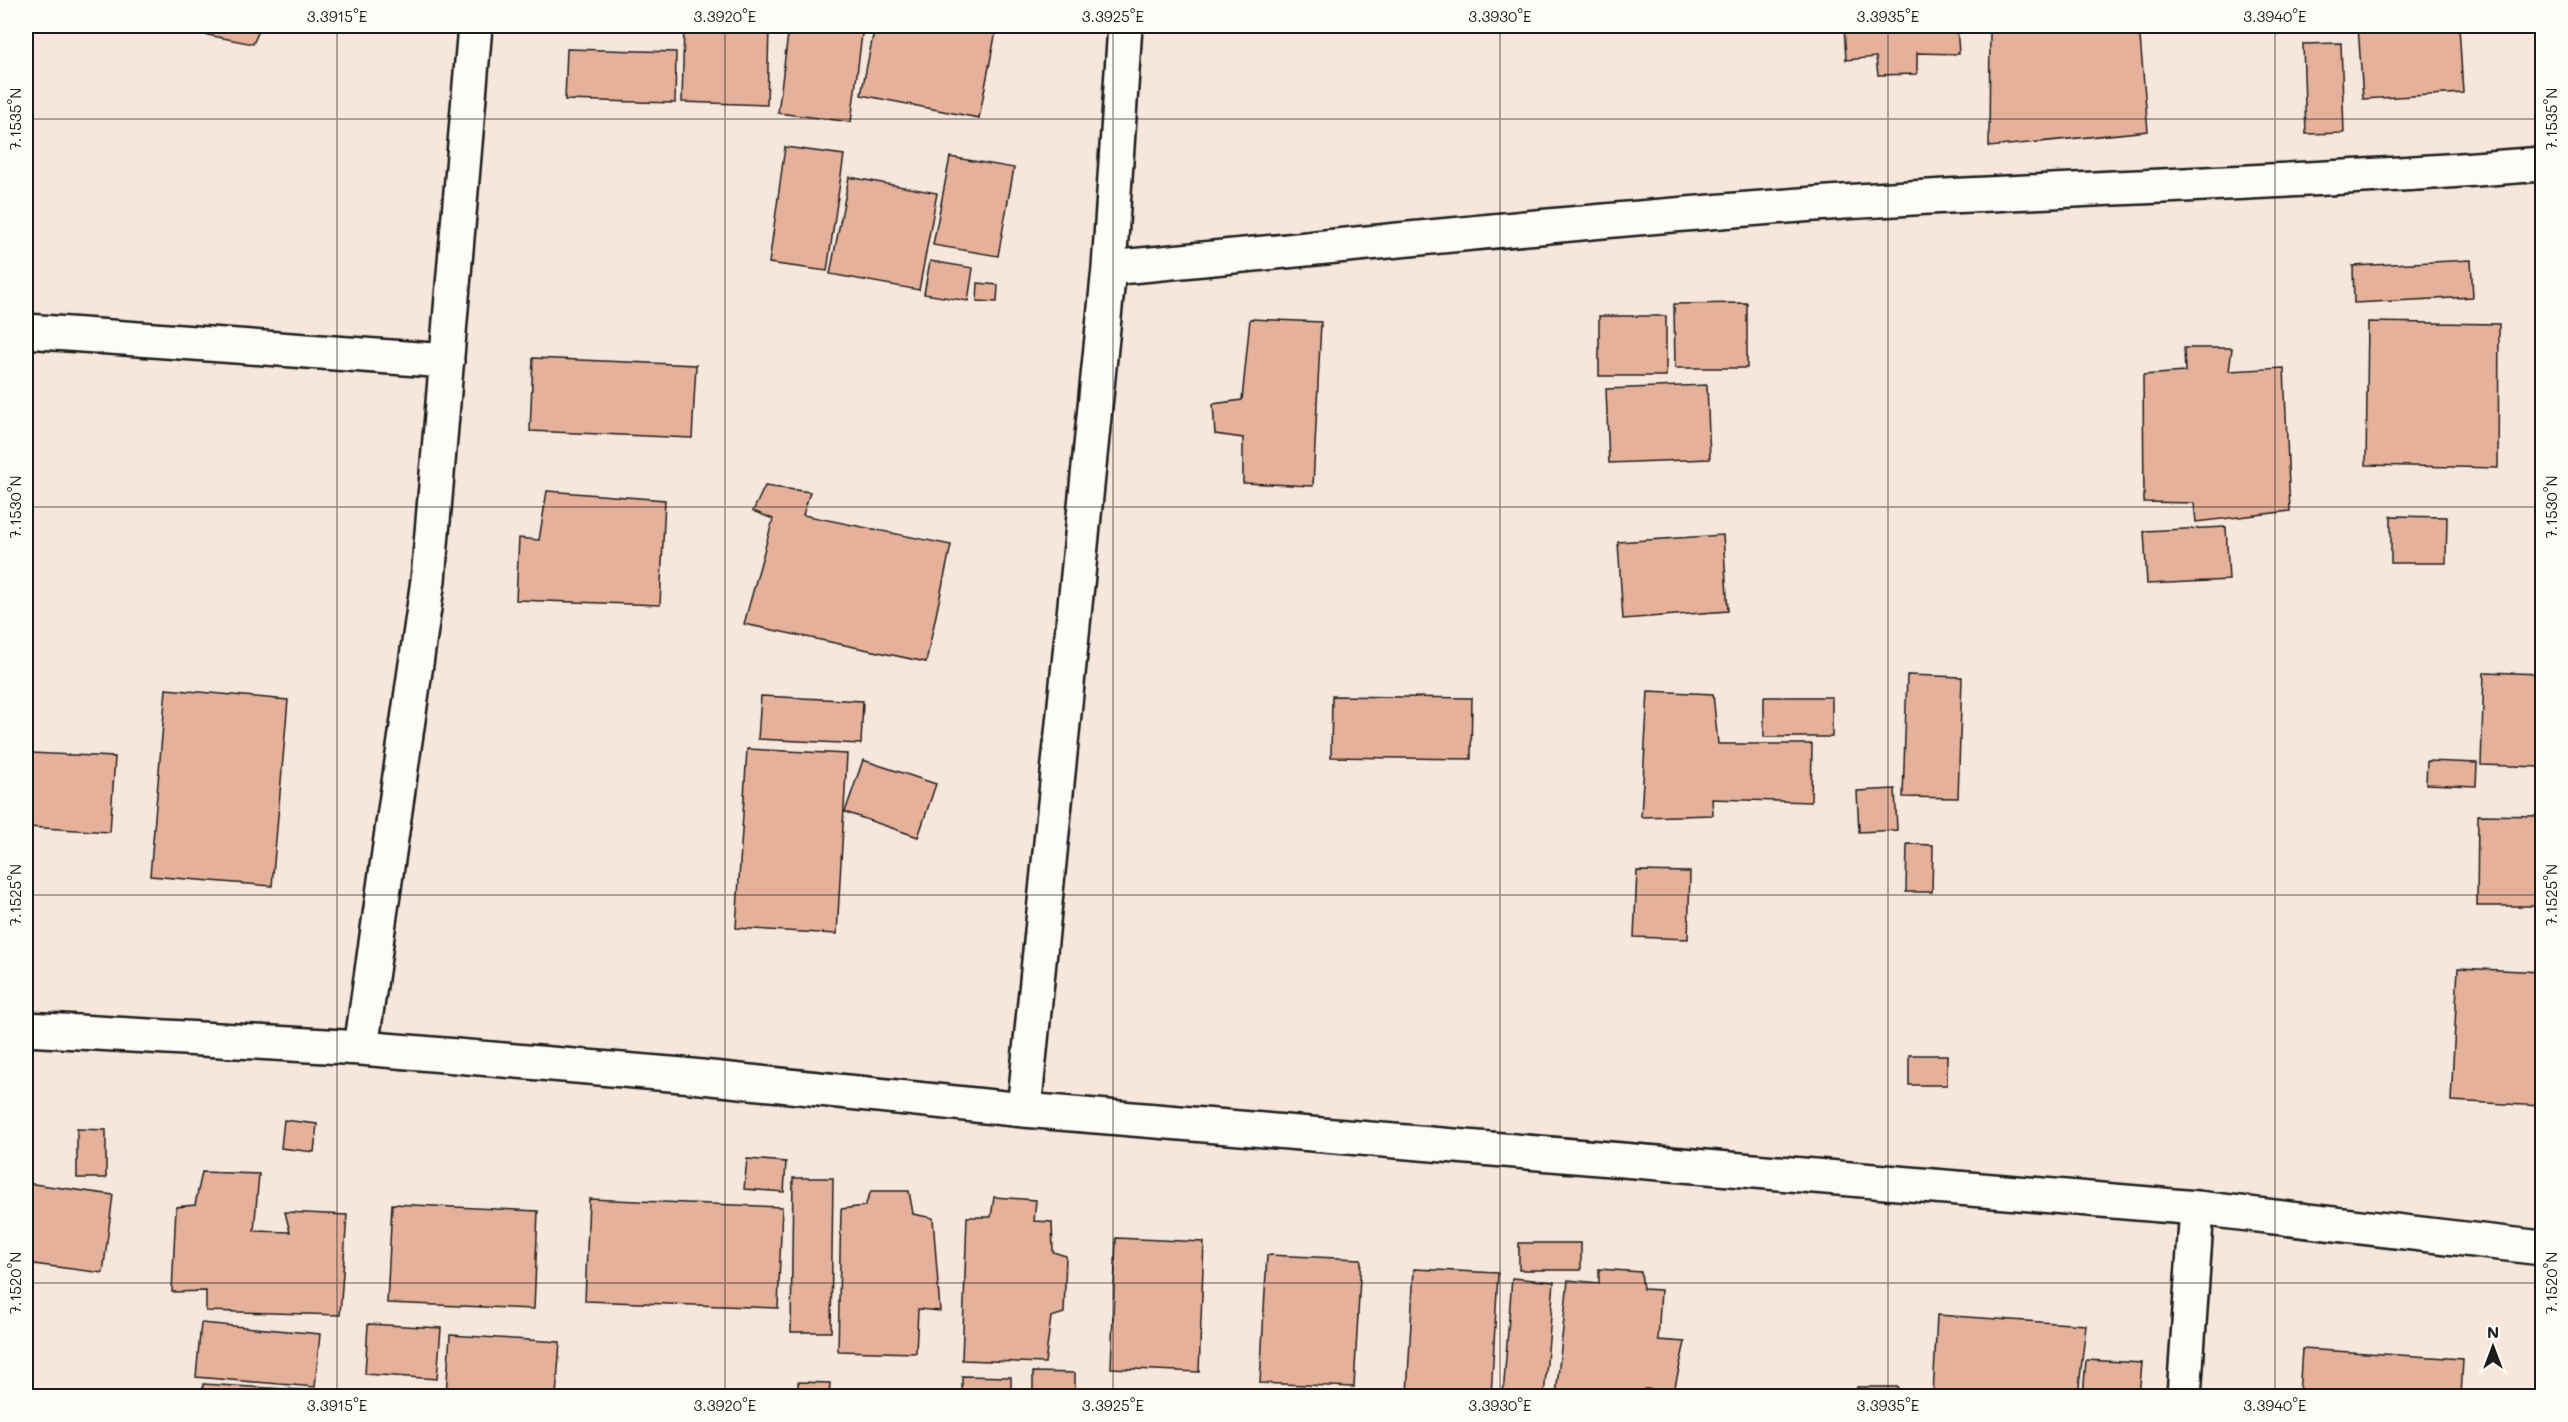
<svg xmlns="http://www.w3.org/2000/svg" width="2568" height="1422" font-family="Mali,sans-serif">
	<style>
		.building { fill: #e6b19a; stroke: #1c1c1c; stroke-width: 1.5 }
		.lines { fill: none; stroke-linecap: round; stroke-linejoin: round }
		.minor-casing { stroke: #1c1c1c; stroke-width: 38 }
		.minor { stroke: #fdfcf7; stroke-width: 33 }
		.ticks { fill: none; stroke: #1c1c1c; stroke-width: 1.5; stroke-opacity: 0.45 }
		.neatline { fill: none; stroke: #1c1c1c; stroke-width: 2 }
		.ticks-label { font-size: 15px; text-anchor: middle; fill: #1c1c1c }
	</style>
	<rect width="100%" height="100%" fill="#f6e6db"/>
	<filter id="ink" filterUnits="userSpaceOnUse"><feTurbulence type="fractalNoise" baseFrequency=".0167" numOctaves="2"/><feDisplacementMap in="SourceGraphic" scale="12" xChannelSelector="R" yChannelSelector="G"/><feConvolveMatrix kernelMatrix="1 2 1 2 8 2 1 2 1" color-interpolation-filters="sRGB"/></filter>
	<g filter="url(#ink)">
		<path class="building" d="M178,26h83l-8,18 -76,-15z
			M684,26h85l-2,79 -85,-3z
			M789,26h74l-12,96 -73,-9z
			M875,26h122l-18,92 -118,-23z
			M1844,26h113l2,28 -42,-1v21l-39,1 -2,-18 -30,3z
			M1990,26h149l9,105 -159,16z
			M2358,26h101l4,67 -100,6z
			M2341,43l3,90 -38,1 -3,-90z
			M567,49l109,3 -1,51 -110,-3z
			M785,147l59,8 -17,116 -58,-8z
			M950,157l64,11 -16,88 -65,-11z
			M849,177l88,16 -18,97 -89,-16z
			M2471,260l2,37 -119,6 -1,-37z
			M930,261l43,7 -5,33 -44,-7z
			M978,283l20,2 -1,17 -20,-1z
			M1747,303v65h-72l-1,-64z
			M1599,316h67v60h-67z
			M1250,319l71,3 -8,164 -70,-3v-45l-28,-4 -2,-30 29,-4z
			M2368,322l131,2 -1,144 -132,-3z
			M2184,348h48l-3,23 55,-3 6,143 -94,11 -2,-19 -50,-1 -1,-127 42,-3z
			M533,358l163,7 -4,73 -162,-7z
			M1707,385l3,74 -101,4 -3,-74z
			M765,486l45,6 -7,23 148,30 -25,117 -182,-38 29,-105 -20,-8z
			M547,491l118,9 -5,105 -144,-5 3,-62 20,2z
			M2391,516l56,1 -1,46h-55z
			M2226,527l3,53 -82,4 -3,-53z
			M1723,535l5,76 -105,8 -5,-77z
			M2484,672l58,2v93l-61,-2z
			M1907,675l55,2 -4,121 -55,-1z
			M166,689l122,11 -16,186 -122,-10z
			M1648,691l65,3 5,50h94l-1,58 -99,-3 1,16 -72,2z
			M761,696l102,5 -2,43 -103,-5z
			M1332,696l140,2 -1,61 -140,-2z
			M1764,697h68v40h-68z
			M747,749l100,5 -10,180 -101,-6z
			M30,753l85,4 -5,75 -83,-5z
			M863,760l73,24 -18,53 -73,-25z
			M2427,761l50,2 -1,23 -50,-2z
			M1895,789l2,41 -38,2 -2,-41z
			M2478,815l64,1v90h-65z
			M1907,844l26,1 -1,47h-26z
			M1637,871l53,1 -2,67 -54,-2z
			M2458,968l84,4v134l-91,-5z
			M1909,1055h38v30h-38z
			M284,1120l33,4 -3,28 -33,-4z
			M77,1129l29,1v48h-29z
			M747,1159l39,3 -2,30 -40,-3z
			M202,1172l57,2 -5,57 36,1 -5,-20 62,3 -7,100 -134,-4v-20l-34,1 4,-85 19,-2z
			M793,1178h40l-2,154h-40z
			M26,1183l87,12 -10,78 -77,-10z
			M871,1191h38l4,23 20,4 7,93 -22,-2 -2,44 -78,-2 3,-142 24,-3z
			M994,1197l42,3 -2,21 18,1 1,30 13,4 -2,57 -13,4 -6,46 -83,-3 5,-143h24z
			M589,1199l193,8 -4,101 -193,-7z
			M392,1204l146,7 -4,98 -147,-6z
			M1116,1238l88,4 -5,130 -88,-4z
			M1519,1243h62v27h-62z
			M1267,1255l94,4 -7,128 -94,-4z
			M1414,1269l84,4 -7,123 -84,-2z
			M1599,1269l42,3 2,17 18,1 -3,50 27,2 -11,49 -30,-2v7h-88l12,-116 31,3z
			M1512,1278l42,4 -10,114h-41z
			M1937,1315l149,10 -8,71h-145z
			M201,1323l119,11 -5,53 -119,-10z
			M368,1324l73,4 -4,51 -72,-5z
			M450,1335l110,7 -4,54h-110z
			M2302,1349l161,10 -2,37h-162z
			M2086,1360l56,3 -3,33h-56z
			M1033,1372l42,1v23h-42z
			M962,1376l49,1v19h-49z
			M798,1382l32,1 -1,13h-31z
			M203,1384l114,7v5h-115z
			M1857,1387h41l-1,9h-41z"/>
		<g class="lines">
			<g class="minor-casing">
				<path id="minor" d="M1109,268c244,-23 489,-49 734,-66 233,-15 467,-19 699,-38
					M26,331l421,30
					M26,1029l335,19 321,27 342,35 1173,98 345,40
					M361,1048l67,-468 47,-554
					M1024,1110l85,-842 16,-242
					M2184,1396l13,-188"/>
			</g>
			<use href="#minor" class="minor"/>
		</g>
	</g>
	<path class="ticks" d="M337,26v1370M725,26v1370M1113,26v1370M1500,26v1370M1888,26v1370M2275,26v1370M26,119h2516M26,507h2516M26,895h2516M26,1283h2516"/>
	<rect width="2568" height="1422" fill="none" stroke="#fdfcf7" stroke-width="66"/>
	<g transform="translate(2493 1347)" stroke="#fdfcf7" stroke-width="4.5" paint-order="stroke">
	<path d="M0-4.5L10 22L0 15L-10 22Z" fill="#1c1c1c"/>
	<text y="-9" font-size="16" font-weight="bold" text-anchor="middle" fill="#1c1c1c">N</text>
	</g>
	<rect x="33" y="33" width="2502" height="1356" class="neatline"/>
	<g class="ticks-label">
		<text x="337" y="22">3.3915°E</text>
		<text x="725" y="22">3.3920°E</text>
		<text x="1113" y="22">3.3925°E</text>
		<text x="1500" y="22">3.3930°E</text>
		<text x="1888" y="22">3.3935°E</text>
		<text x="2275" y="22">3.3940°E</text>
		<text transform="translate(16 119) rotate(-90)" y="5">7.1535°N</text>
		<text transform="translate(2552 119) rotate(-90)" y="5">7.1535°N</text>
		<text transform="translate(16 507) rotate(-90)" y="5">7.1530°N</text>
		<text transform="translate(2552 507) rotate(-90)" y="5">7.1530°N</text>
		<text transform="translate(16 895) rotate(-90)" y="5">7.1525°N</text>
		<text transform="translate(2552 895) rotate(-90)" y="5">7.1525°N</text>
		<text transform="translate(16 1283) rotate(-90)" y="5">7.1520°N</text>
		<text transform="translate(2552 1283) rotate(-90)" y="5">7.1520°N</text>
		<text x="337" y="1411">3.3915°E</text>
		<text x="725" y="1411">3.3920°E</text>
		<text x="1113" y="1411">3.3925°E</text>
		<text x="1500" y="1411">3.3930°E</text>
		<text x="1888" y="1411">3.3935°E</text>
		<text x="2275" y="1411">3.3940°E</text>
	</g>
</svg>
